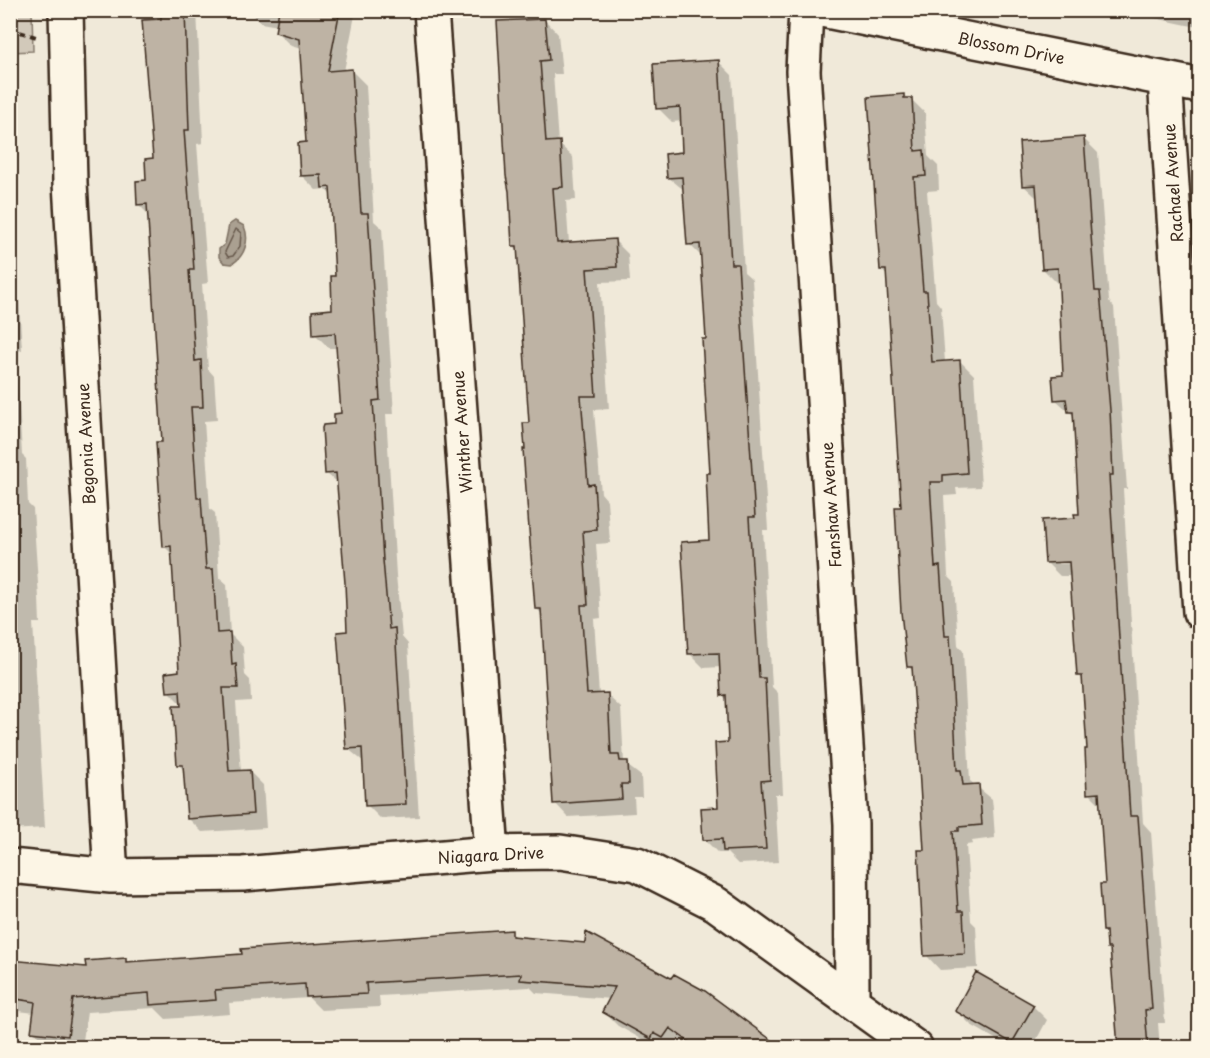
<svg xmlns="http://www.w3.org/2000/svg" width="1210" height="1058" font-family="'Playpen Sans',sans-serif">
	<style>
		.green { fill: #d2c9ba; stroke: #867a6c; stroke-width: 1.5 }
		.water { fill: #aaa091; stroke: #7e7163; stroke-width: 1.5 }
		.shadow { fill: #0003; fill-rule: evenodd }
		.lines { fill: none; stroke-linecap: round; stroke-linejoin: round }
		.shore { stroke: #67594c; stroke-width: 1.5 }
		.building { fill: #beb3a4; stroke: #3b2a1e; stroke-width: 1.5 }
		.minor-casing { stroke: #3b2a1e; stroke-width: 38 }
		.path { stroke: #3b2a1e; stroke-width: 4; stroke-dasharray: 6 4.5; stroke-linecap: butt }
		.minor { stroke: #fcf5e5; stroke-width: 33 }
		.labels { text-anchor: middle; stroke-width: 4.5; stroke-linejoin: round; paint-order: stroke }
		.street-label { font-size: 16px; fill: #3b2a1e; stroke: #fcf5e5 }
	</style>
	<rect width="100%" height="100%" fill="#f0e9d9"/>
	<filter id="ink" filterUnits="userSpaceOnUse"><feTurbulence type="fractalNoise" baseFrequency=".0167" numOctaves="2"/><feDisplacementMap in="SourceGraphic" scale="12" xChannelSelector="R" yChannelSelector="G"/><feConvolveMatrix kernelMatrix="1 2 1 2 8 2 1 2 1" color-interpolation-filters="sRGB"/></filter>
	<g filter="url(#ink)">
		<path class="green" d="M10,11h22l1,40 -22,1z"/>
		<path class="water" d="M235,221l9,5c6,14 1,30 -12,38l-8,-1 -5,-6v-8l6,-5 4,-19z"/>
		<path class="shadow" d="M143,10h54l6,133 -6,1 11,139 -6,1 6,85 6,7 3,44 -13,1 6,88 5,4 4,64 8,7 3,50 13,13 2,28 5,5 1,21 -15,1 5,70 8,-1 14,14 3,43 -64,4 -14,-14 -3,-47 -7,-7 6,-57 -16,-16 13,-19 -8,-117 -9,-9v-102l-15,-229 -11,-11 16,-44z
			M249,10h107l-12,61h8l14,14 8,136 8,7 12,186h-8l10,161 6,62 6,7 11,173 -38,2 -14,-14 -3,-43 -17,-14 1,-115 -9,-148 -13,-12 10,-48 7,-11 -5,-66h-9l-14,-14 19,-23 2,-34 -4,-81 -7,-7 -9,1 -14,-14 5,-33 -6,-94 -10,-3 -14,-14 1,-6 -17,-3z
			M1117,10h83v17l-13,-2z
			M545,20l13,14 4,40h-9l5,69 15,14 3,43 -10,1 3,42 46,-2 13,13 2,27 -30,1 9,127 -15,1 7,83 6,7 3,43 -14,1 5,74 -7,1 5,76h8l14,13 3,55 17,13 1,21h-8l1,16 -67,4 -13,-14 -12,-188 -7,-7 -9,-158 3,-26 -12,-174 -5,-5z
			M718,61l14,14 12,197 8,7 16,251h-5l9,157 6,6 5,101h-8l4,68 -41,2 -11,-11h-9l-14,-14 16,-31 10,-64 -2,-43 -6,-6 -1,-28 -17,1 -14,-14 21,-113 -4,-201 -5,-83 -13,-13 -4,-53 -17,-14 16,-23 -2,-33 -10,1 -14,-14z
			M904,96l7,3 14,14 3,43 10,10 1,24 -12,1 9,110 5,6 4,55 15,-1 14,14 7,112 -25,1 1,7 -13,1 4,80 6,6 4,63 5,6 7,130 22,18 1,10 2,29 -23,3 1,3 -7,1 5,76 5,5 2,42 -38,2 -14,-15v-104l-12,-179 -6,-6 -5,-158 -15,-232 -7,-6z
			M1084,139l14,14 11,148 5,6 13,182h-4l20,334 8,9 14,191h-7l2,25h-55v-7l14,-1 -8,-90 -7,-19 3,-46 -5,-79 -13,-13v-42l-5,-71 -5,-4 -7,-100h-12l-14,-14 34,-47 -5,-98 -19,-17 8,-24 -3,-93h-4l-14,-14 -5,-70 -15,-14zM1077,560v3l-19,1v-3z
			M10,230l5,4 7,116 -6,1 6,104 4,4 2,45 5,5 6,89 1,25h-7l12,205 -35,2z
			M511,932l6,6 155,42 32,12 74,56h-85l-8,-7 -5,7h-22l-40,-22 -14,-14 7,-13 -75,-6 -6,-6 -151,9 1,11 -59,3 -12,-12 -80,5 1,11 -64,5 -11,-11 -68,4 -5,36 -35,-3 -14,-14 2,-18 -25,-3v-51l77,10 39,-9 3,4z
			M1033,1006l14,14 -15,28h-21l-40,-23 -14,-14z"/>
		<g class="lines">
			<path class="shore" d="M236,229l5,4 -1,13 -7,10 -5,1 -3,-5z"/>
		</g>
		<path class="building" d="M161,10h24l4,120h-5l10,140h-5l6,91 6,-1 2,47h-12l6,91h4l5,71h7l4,64 13,-1 2,33 4,-1 2,24h-15l6,83 21,-1 3,44 -66,5 -4,-54h-6l-4,-59h8l-1,-15 -13,1 -2,-19 14,-2 -8,-125 -8,1 -7,-105h6l-15,-238 -10,1 -1,-24 10,-1 -1,-21 8,-1 -11,-138 19,-1z
			M279,10h61l-12,61 24,-2 9,144h7l12,187 -7,1 10,159 6,69 6,-1 11,176 -41,2 -3,-58 -16,1 -9,-117 10,-1 -2,-48 -9,-110 -11,1 -3,-46 1,-3 11,-1v-10l7,-1 -6,-80 -22,2 -1,-24 20,-2 -1,-33h4l-5,-89 -8,1 -1,-13 -21,1 -2,-33 8,-1 -7,-103 -24,-7z
			M545,19l4,41 -9,1 6,81 14,-1 3,46 -10,1 4,55 58,-4 2,28 -30,2 9,127h-15l7,89 6,-1 3,46 -14,1 5,74h-7l6,89 21,-1 3,62h8l1,6h8l1,23h-8l1,15 -69,5 -12,-195h-6l-12,-160h2l-2,-26h6l-12,-177h-5l-3,-55 -3,-15 -9,-155z
			M719,60l12,204h7l17,253h-6l10,161h6l5,102 -9,1 5,68 -43,2 -1,-12 -19,1 -2,-32 17,-1 -3,-64 13,-1 -2,-47 -5,1 -2,-43 -31,1 -7,-112 28,-2 -3,-67h4l-8,-134h4l-6,-95 -13,1 -5,-68 -15,1 -2,-24 17,-2 -2,-45 -24,2 -3,-45z
			M904,94v4h8l3,53 9,-1 2,26 -12,1 9,114h4l5,71 28,-2 7,113 -24,2v7h-13l5,85 5,-1 5,70h5l7,134h4l2,15 16,-1 3,41 -23,2v4h-6l5,80h5l2,43 -41,2 -6,-106h6l-6,-98 -6,-85h-5l-6,-55 -6,-105h6l-9,-143 -6,-94h-6l-12,-173z
			M1084,137l11,154h5l10,119 3,65h-4l21,341h8l14,193 -7,1 3,37h-30l-8,-99h-3l-1,-17h-3l-3,-47h5l-6,-91 -12,1 -2,-45h2l-5,-73h-5l-8,-114 -24,1 -3,-43 33,-2 -1,-4h5l-6,-102h-5l-2,-13 -12,1 -2,-24 11,-1 -5,-107 -16,1 -6,-84 -14,1 -3,-44z
			M512,930v6l73,7 1,-11 85,46 3,-4 31,17 76,56h-85l-26,-19 -7,10 -9,-5 -3,6 -49,-27 13,-25 -95,-7 1,-6 -155,9 1,11 -61,3 -1,-13 -90,6 1,10 -66,5 -1,-12 -76,6 -5,37 -37,-4 4,-30 -25,-4v-38l76,7 -1,-6 41,-3v4l116,-8 -1,-5z
			M976,972l58,33 -22,38 -57,-32z"/>
		<g class="lines">
			<g class="minor-casing">
				<path id="minor" d="M66,10l4,173 41,693
					M431,10l61,843
					M806,10l-3,61 48,753 1,177
					M822,10l378,76
					M1165,79l35,533
					M10,866l101,10 132,-2 249,-21 68,-1 77,12 79,40 200,144"/>
			</g>
			<path class="path" d="M10,29l26,8"/>
			<use href="#minor" class="minor"/>
		</g>
	</g>
	<g class="labels">
		<g class="street-label">
			<text transform="translate(1011 48) rotate(11)" y="6">Blossom Drive</text>
			<text transform="translate(1173 183) rotate(-94)" y="6">Rachael Avenue</text>
			<text transform="translate(462 432) rotate(-94)" y="6">Winther Avenue</text>
			<text transform="translate(86 444) rotate(-93)" y="6">Begonia Avenue</text>
			<text transform="translate(831 505) rotate(-94)" y="6">Fanshaw Avenue</text>
			<text transform="translate(491 855) rotate(-3)" y="6">Niagara Drive</text>
		</g>
	</g>
	<rect width="1210" height="1058" fill="none" stroke="#fcf5e5" stroke-width="36"/>
	<rect x="18" y="18" width="1174" height="1022" fill="none" stroke="#3b2a1e" stroke-width="2" filter="url(#ink)"/>
</svg>
